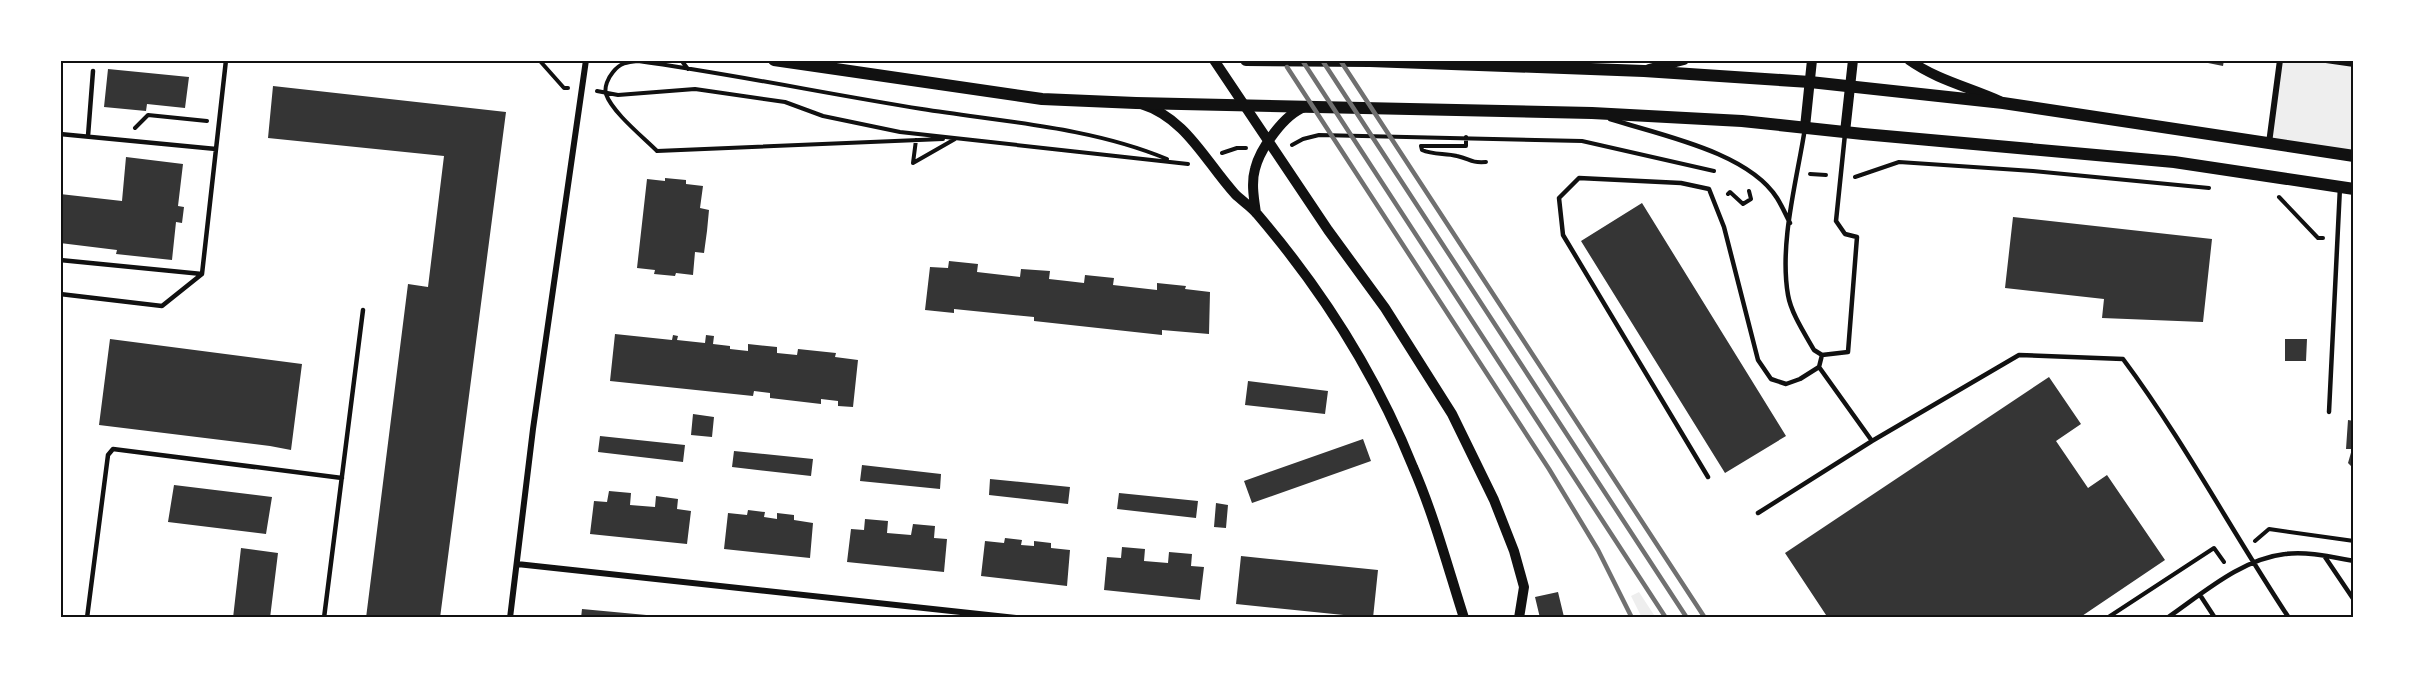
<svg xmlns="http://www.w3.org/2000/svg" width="2414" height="678" font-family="'Space Grotesk',sans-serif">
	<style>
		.green { fill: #eee }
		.building { fill: #353535 }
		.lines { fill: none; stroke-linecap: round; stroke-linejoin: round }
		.path { stroke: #111; stroke-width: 4 }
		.service { stroke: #111; stroke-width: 4.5 }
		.minor { stroke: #111; stroke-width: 6 }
		.tertiary { stroke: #111; stroke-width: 10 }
		.secondary { stroke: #111; stroke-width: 12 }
		.rail { stroke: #707070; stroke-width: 4.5 }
		.neatline { fill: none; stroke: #111; stroke-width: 2 }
	</style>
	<rect width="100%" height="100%" fill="#fff"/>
	<path class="green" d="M2280,60h46l28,4v92l-85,-13z
		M1639,592l17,26h-14l-11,-22z"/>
	<path class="building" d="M2193,60h31l-1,6z
		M108,69l81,8 -4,31 -38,-4 -1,7 -42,-4z
		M273,86l233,26 -66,506h-74l42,-334 20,3 16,-131 -176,-18z
		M126,157l57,7 -5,42 6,1 -2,16 -6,-1 -4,38 -56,-6 1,-4 -57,-7v-49l62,7z
		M665,178l21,2v4l17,2 -3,22 9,2 -2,21 -3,22 -9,-1 -2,23 -17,-2 -1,3 -21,-2 1,-4 -18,-2 10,-89 18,2z
		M1642,203l144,233 -61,37 -144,-232z
		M2013,217l199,22 -9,83 -101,-4 2,-19 -99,-11z
		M949,261l29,3 -1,8 43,5 1,-8 29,2 -1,8 18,2 17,2 1,-8 29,3 -1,7 44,5v-7l29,3 -1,3 25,3 -1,42 -47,-4v5l-128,-14v-4l-80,-8v4l-29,-3 5,-43 18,1z
		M615,334l57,6 1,-5 5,1 -1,4 28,3 1,-8 8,1 -1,8 17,2v3l18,2v-7l29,3v6l20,2 1,-6 38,4 -1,4 23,3 -5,47 -15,-1v-5l-17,-2v5l-51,-6v-5l-16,-2 -1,5 -143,-15z
		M110,339l192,25 -11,86 -21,-4 -171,-21z
		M2285,339h22l-1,22h-21z
		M2049,377l32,47 -25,17 32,47 19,-13 58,85 -86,58h-251l-43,-65z
		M1248,381l80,10 -3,23 -80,-9z
		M693,414l21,3 -2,20 -21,-2z
		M2348,420l6,1v48l-6,-6 4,-14h-6z
		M600,436l85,9 -2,17 -85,-10z
		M1363,439l8,22 -119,42 -8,-22z
		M734,451l79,8 -2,17 -79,-9z
		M862,465l79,9 -1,15 -80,-8z
		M990,479l80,8 -2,17 -79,-9z
		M174,485l98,12 -6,37 -98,-12z
		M609,491l22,2 -1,12 25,2 1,-11 22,3 -1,10 14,2 -4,33 -97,-10 4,-33 13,1z
		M1119,493l79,8 -2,17 -79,-9z
		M1216,503l12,2 -2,23 -12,-1z
		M748,510l17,2 -1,5 13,2v-6l17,2v5l19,3 -3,35 -86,-9 4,-36 19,2z
		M865,519l23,2 -1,12 24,2 2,-11 22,2 -1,12 13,1 -3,33 -97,-10 4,-33 13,1z
		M1005,538l17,2 -1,5 13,1v-5l17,2v5l19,2 -3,36 -86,-10 4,-35 19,2z
		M1122,547l23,2 -1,12 24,2 1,-11 23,2 -1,12 13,1 -4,33 -96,-10 3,-33 14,1z
		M241,548l37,5 -8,65h-37z
		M1241,556l137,14 -5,48 -137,-14z
		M1558,592l6,25 -24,1 -5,-21z
		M582,609l75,7v2h-76z"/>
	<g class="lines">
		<path class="path" d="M527,60l13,1 24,27h4
			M681,60l7,9
			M597,91l21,4 77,-6 90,13 38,14 77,16 288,32
			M135,128l13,-13 59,6
			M943,139l-286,12c-14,-14 -45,-39 -51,-57 -2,-7 2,-16 7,-22 7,-9 14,-10 25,-11 95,13 189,33 284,48 82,13 168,18 245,50
			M1292,145l11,-6 16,-4 263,6 132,30
			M1421,146l1,4c11,5 23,3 35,6 14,3 12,7 29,6
			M1421,146h45v-9
			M1222,153l15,-5h9
			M913,163l42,-24
			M913,163l3,-23
			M1810,174l16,1
			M1855,177l44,-15 134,9 176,17
			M1728,194l2,-2 13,12 8,-5 -2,-8
			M2279,197l39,41h5
			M2255,541l14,-12 85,12
			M2107,618l107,-70 10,14"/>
		<path class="service" d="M1610,119c50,16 138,33 167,79 5,8 9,17 13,25
			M1805,128c-8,52 -26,115 -17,167 3,18 17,39 26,55l8,5 26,-3 9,-115 -12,-3 -9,-13 9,-87
			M60,134l156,15
			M88,136l5,-65
			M60,260l142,14
			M60,294l102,12 40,-32 24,-214
			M1822,355l-3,12 53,74 147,-86 104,4c61,82 109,173 166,259
			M2329,412l11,-225
			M1708,477l-145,-242 -4,-37 20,-20 102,5 28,6 15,38 34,133 13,19 15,5 14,-5 19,-12
			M1758,513l114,-72
			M2325,557l29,43
			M2200,595l15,23
			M87,618l21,-163 5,-6 229,29
			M324,618l39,-308
			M2167,618c35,-24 74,-59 118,-64 22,-3 47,3 69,7"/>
		<path class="minor" d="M2326,60l28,4
			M2269,143l11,-83
			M517,564l499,54
			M510,618l23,-189 53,-369"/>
		<path class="tertiary" d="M1214,60l114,170 57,78 67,106 42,86 20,51 10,36 -5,31
			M1909,60c28,20 60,27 91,41
			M1649,69l35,-9
			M1141,104c45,14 64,57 94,90 7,7 17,13 23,21 64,75 118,160 155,252 21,48 35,101 51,151
			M1805,127l7,-67
			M1845,132l8,-72
			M1256,213c-2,-14 -5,-30 -1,-44 5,-20 29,-55 50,-62"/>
		<path class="secondary" d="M774,60l268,39 94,4 456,10 150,8 121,13 311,28 180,27
			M1246,60l124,1 274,10 166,11 193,21 351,53"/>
		<path class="rail" d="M1302,60l364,558
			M1322,60l365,558
			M1340,60l365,558
			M1287,67l262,402 49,81 34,68"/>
	</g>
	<rect width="2414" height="678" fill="none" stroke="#ffffff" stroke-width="123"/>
	<rect x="62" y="62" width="2290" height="554" class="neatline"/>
</svg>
